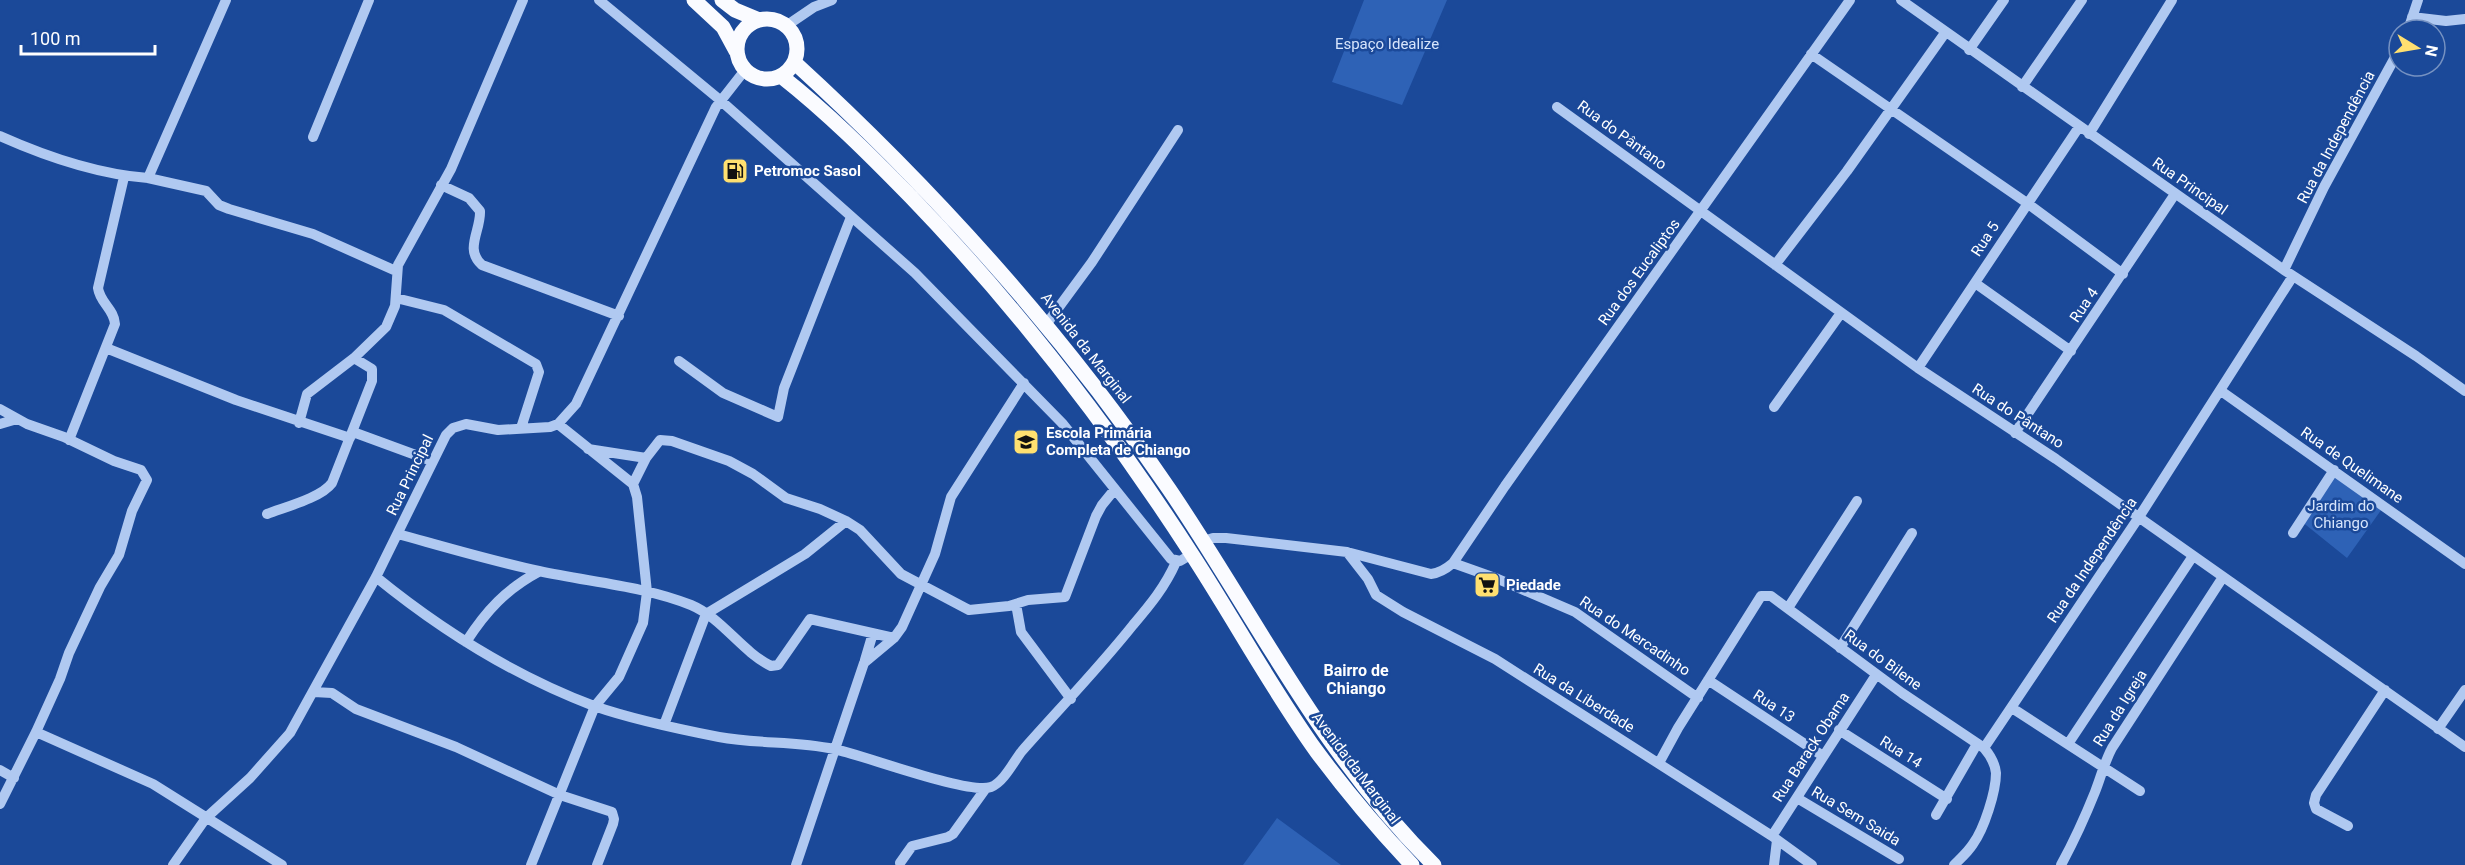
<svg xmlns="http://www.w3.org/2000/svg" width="2465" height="865" font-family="Roboto,sans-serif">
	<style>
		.green { fill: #2e62b6 }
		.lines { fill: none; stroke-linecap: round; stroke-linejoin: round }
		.minor { stroke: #b0c9f1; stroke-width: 10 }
		.major { stroke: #fafbff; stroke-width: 15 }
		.labels { text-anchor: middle; stroke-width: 5; stroke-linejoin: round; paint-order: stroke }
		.park-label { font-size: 15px; fill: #d7e5fc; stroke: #1b4999 }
		.street-label { font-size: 15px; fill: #fff; stroke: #1b4999 }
		.poi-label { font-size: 15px; font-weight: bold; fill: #fff; stroke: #1b4999; text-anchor: start }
		.neighbourhood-label { font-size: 16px; font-weight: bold; fill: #fff; stroke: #1b4999 }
	</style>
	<rect width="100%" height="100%" fill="#1b4999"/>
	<path class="green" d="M1364,0h83l-45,105 -70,-23z
		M2334,470l50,36 -37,52 -46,-37z
		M1277,818l64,47h-98z"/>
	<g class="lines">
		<path class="minor" d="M599,0l121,100 195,173 147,150 109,136 9,2 12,-7
			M1901,0l383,270 132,86 49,35
			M2412,17l34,4 19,-2
			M786,26l28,-19 18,-7
			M2408,30l10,-30
			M1969,50l35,-50
			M1811,54l216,149 96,71
			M2022,87l60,-87
			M1557,107l361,261 138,91 409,288
			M2089,134l83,-134
			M0,136c47,21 96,38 148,42l78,-178
			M313,137l56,-137
			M148,178l58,13 13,14 10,4 84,25 83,37
			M441,185l28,13 11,13c1,20 -16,38 2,54l137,51
			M1775,265l72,-94 98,-138
			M2284,270l40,-83 75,-137
			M1975,283l96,68
			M396,298l48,12 92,54 3,8 -18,56
			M1045,326l47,-64 86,-132
			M106,348l130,52 114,38
			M679,361l44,32 55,24 6,-29 67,-171
			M1918,368l161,-241
			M2221,391l244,173
			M1774,407l67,-94
			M0,409l27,15 37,13 50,24 27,9 6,10 -15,31 -13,44 -19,32 -31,66 -9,26 -24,53 -36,72
			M299,423l8,-29 47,-36 32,-31 9,-21 3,-41 53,-96 72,-169
			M0,424l17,-5
			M353,432l79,29
			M2015,433l160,-239
			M69,440l46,-116c-1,-15 -15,-21 -17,-36l26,-111
			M588,449l58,9
			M633,484l13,-26 14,-18 12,1 57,20 24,13 33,24 34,11 26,12 14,9 41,44 68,36 40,-4 19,-6 37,-3 31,-81 6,-11 13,-16
			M267,514c18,-7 54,-16 65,-31l40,-102v-12l-18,-11
			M2293,533l41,-63
			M398,534c47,13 94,27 141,37 50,11 105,15 152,34 31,13 50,46 80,61l7,-1 32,-46 84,19
			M1203,541l10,-3h13l121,14 84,22c9,-1 15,-5 22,-11l52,-77 345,-486
			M1347,552l21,27 8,16 27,17 92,47 277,177 40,29
			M1453,563l45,16 77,33 123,86
			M376,577c65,53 139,99 218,129 40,14 84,23 125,31 38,7 78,4 115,12 29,6 135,46 157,38 13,-5 23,-26 31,-36 37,-42 76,-82 111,-126 17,-20 32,-38 43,-63
			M1016,604l5,28 50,67
			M1788,608l69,-107
			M466,642c20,-31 40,-53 74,-71
			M1840,648l72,-115
			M865,660l8,-27
			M1708,680l115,76
			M314,692l18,1 24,16 100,38 104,48 52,17 2,7 -1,5 -16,41
			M2012,708l128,83
			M664,725l42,-111 99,-60 41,-33
			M2438,729l27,-39
			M1839,730l108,69
			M36,732l117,52 129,81
			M2068,744l125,-188
			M1984,748l155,-231 154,-241
			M1659,763l19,-35 83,-132h10l131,97 82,55c6,7 11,15 12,25 0,19 -12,56 -23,71 -5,8 -12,14 -19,21
			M0,770l14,8
			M1797,798l102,61
			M1936,815l41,-71
			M2348,826l-32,-17 -2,-6 2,-8 69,-105
			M1772,836l104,-161
			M900,863l12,-17 36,-9 5,-3 33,-46
			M173,865l33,-47 44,-40 40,-45 86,-156 70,-142 7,-7 13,-4 32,6 52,-3 8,-3 18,-20 140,-297 29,-37
			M531,865l64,-159 24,-29 24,-54 4,-31 -10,-95 -4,-13 -75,-60
			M796,865l68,-202 30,-25 8,-11 33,-73 16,-57 73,-114
			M1774,865l3,-25
			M2061,865c13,-24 24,-48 34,-73 6,-15 9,-29 17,-44l111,-171"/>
		<path class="major" d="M694,0l29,27 13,24
			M722,0l13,10 24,10
			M737 49a30 30 0 1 1 60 0a30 30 0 1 1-60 0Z
			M794,62c140,128 268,270 375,427 87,128 153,266 265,376
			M781,76c47,37 88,78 130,121 106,110 198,229 280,356 43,66 80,135 126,199 29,39 61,77 95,113"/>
	</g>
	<defs>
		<g id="fuel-square" transform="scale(1.35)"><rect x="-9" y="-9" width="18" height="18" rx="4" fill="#ffe070" stroke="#1b4999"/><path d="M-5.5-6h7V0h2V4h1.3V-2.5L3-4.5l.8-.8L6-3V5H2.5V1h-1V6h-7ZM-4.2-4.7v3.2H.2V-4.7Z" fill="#111"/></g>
		<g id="school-square" transform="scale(1.35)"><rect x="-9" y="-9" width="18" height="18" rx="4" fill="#ffe070" stroke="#1b4999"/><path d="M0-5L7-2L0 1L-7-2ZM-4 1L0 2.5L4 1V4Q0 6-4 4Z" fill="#111"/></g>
		<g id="supermarket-square" transform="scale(1.35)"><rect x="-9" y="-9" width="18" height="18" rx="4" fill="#ffe070" stroke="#1b4999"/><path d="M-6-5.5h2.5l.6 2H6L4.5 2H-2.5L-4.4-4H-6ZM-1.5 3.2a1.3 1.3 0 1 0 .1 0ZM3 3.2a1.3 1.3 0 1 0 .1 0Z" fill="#111"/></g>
	</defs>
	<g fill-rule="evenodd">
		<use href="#fuel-square" x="735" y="171"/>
		<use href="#school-square" x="1026" y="442"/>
		<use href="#supermarket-square" x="1487" y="585"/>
	</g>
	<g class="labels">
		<g class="park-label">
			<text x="1387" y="49">Espaço Idealize</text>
			<text x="2341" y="511">Jardim do<tspan x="2341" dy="17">Chiango</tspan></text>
		</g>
		<g class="street-label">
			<text transform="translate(1622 135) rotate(36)" y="5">Rua do Pântano</text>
			<text transform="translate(2336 137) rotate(-62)" y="5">Rua da Independência</text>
			<text transform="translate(2190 186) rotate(35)" y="5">Rua Principal</text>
			<text transform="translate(1985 239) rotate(-57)" y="5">Rua 5</text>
			<text transform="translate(1639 272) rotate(-54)" y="5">Rua dos Eucaliptos</text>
			<text transform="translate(2084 305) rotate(-56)" y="5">Rua 4</text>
			<text transform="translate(1086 348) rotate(52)" y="5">Avenida da Marginal</text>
			<text transform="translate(2018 416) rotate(33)" y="5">Rua do Pântano</text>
			<text transform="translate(2352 465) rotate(35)" y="5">Rua de Quelimane</text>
			<text transform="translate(410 475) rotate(-64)" y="5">Rua Principal</text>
			<text transform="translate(2092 560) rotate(-56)" y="5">Rua da Independência</text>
			<text transform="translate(1635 636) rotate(34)" y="5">Rua do Mercadinho</text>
			<text transform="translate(1883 660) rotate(36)" y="5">Rua do Bilene</text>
			<text transform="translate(1584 698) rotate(32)" y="5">Rua da Liberdade</text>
			<text transform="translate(1774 706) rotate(33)" y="5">Rua 13</text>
			<text transform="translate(2120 708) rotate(-58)" y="5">Rua da Igreja</text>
			<text transform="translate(1811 747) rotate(-57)" y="5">Rua Barack Obama</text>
			<text transform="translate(1901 752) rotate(32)" y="5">Rua 14</text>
			<text transform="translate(1356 768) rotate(53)" y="5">Avenida da Marginal</text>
			<text transform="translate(1856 816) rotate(31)" y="5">Rua Sem Saida</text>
		</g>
		<g class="poi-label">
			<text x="754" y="176">Petromoc Sasol</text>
			<text x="1046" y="438">Escola Primária<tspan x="1046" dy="17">Completa de Chiango</tspan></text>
			<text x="1506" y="590">Piedade</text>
		</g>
		<g class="neighbourhood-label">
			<text x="1356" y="676">Bairro de<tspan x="1356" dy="18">Chiango</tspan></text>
		</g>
	</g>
	<g transform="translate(2417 48) rotate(101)"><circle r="28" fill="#1b4999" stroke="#7692c2" stroke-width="1.5"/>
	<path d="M0-4.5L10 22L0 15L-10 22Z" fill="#ffe070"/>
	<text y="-9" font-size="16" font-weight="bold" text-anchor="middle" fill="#ffffff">N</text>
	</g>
	<path d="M21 45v9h134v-9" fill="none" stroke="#ffffff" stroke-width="3"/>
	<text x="30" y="45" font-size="18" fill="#ffffff" stroke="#1b4999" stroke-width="4.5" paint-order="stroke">100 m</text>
</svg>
